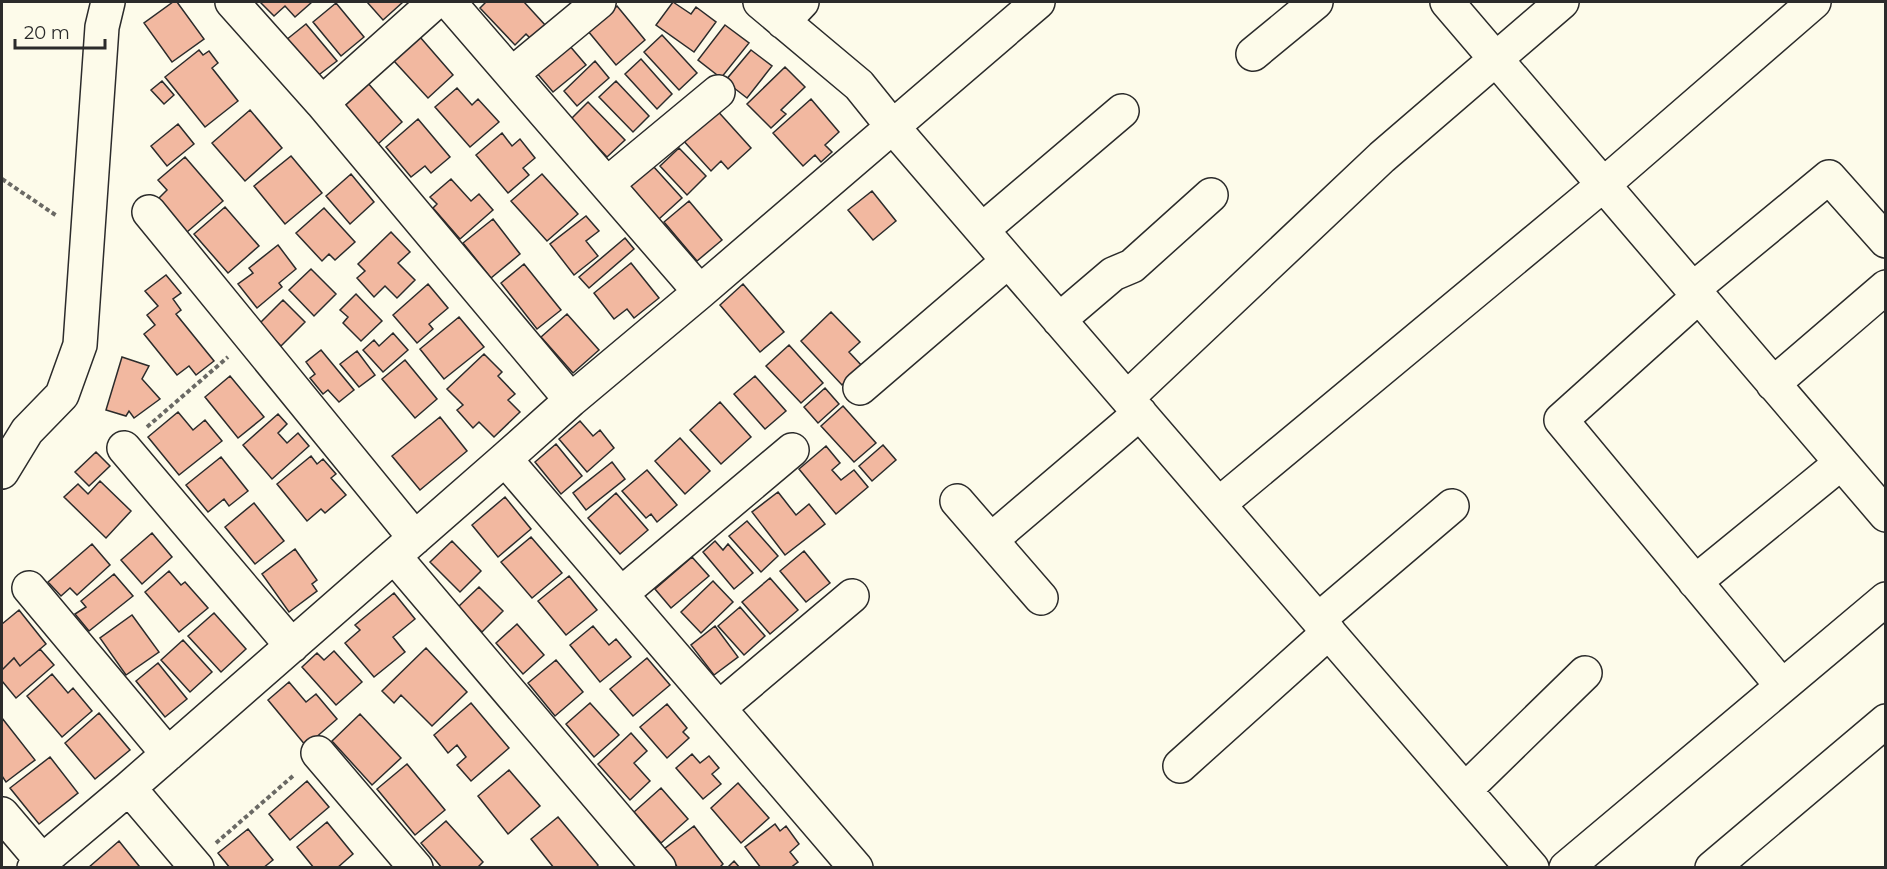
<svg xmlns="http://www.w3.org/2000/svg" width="1887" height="869" font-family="Montserrat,sans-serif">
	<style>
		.building { fill: #f2b8a0; stroke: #2b2b2b; stroke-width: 1.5 }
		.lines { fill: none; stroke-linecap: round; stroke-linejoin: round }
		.minor-casing { stroke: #2b2b2b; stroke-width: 36 }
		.path { stroke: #6a6964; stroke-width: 4; stroke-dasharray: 4.5 3; stroke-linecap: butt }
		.minor { stroke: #fdfbea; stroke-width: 33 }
	</style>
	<rect width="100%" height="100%" fill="#fdfbea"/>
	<path class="building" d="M173,2h4l27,37 -32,23 -28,-39z
		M260,2h52l-17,15 -10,-11 -11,10z
		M367,2h36l-20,18z
		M486,2h38l22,24 -15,13 -5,-5 -11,11 -35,-37z
		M673,2l18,12 5,-7 20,15 -22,30 -38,-27z
		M336,3l28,34 -23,19 -28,-34z
		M617,6l28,34 -29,25 -28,-34z
		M306,24l31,37 -21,16 -30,-37z
		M725,25l24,18 -28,35 -23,-18z
		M662,35l35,38 -18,17 -35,-38z
		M420,37l33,38 -25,23 -34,-37z
		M569,45l17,20 -33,27 -17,-20z
		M199,50l4,5 6,-4 9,12 -6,5 26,33 -33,26 -40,-50z
		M751,50l21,16 -25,32 -22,-17z
		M641,59l31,35 -15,15 -32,-35z
		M595,61l14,17 -32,28 -13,-15z
		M785,67l20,20 -24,23 5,4 -15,14 -24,-24z
		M162,81l12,14 -10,9 -13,-14z
		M616,81l33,35 -16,16 -34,-35z
		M367,82l35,40 -24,22 -36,-41z
		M457,88l15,17 6,-6 21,23 -29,25 -35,-40z
		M811,99l28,33 -14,13 7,7 -11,10 -6,-7 -12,11 -30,-33z
		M588,102l37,38 -18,17 -36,-38z
		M714,107l37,41 -23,21 -7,-8 -10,10 -30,-33z
		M250,110l32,38 -37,33 -33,-38z
		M418,119l32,38 -19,16 -6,-7 -14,11 -25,-30z
		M178,124l16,20 -27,22 -16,-20z
		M502,133l10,13 8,-7 15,19 -12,10 6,7 -21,18 -32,-38z
		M679,148l27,28 -19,19 -27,-29z
		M291,156l31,37 -37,31 -31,-38z
		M185,157l38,44 -36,31 -29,-33 9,-9 -9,-10z
		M653,166l29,32 -23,21 -29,-32z
		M351,174l23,28 -24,22 -24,-28z
		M542,174l36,40 -31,27 -36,-40z
		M451,179l20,22 8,-7 14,16 -33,29 -27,-31 4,-4 -7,-7z
		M872,191l24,30 -23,19 -25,-30z
		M689,201l33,39 -25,21 -33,-39z
		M225,207l34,39 -31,27 -34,-39z
		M324,208l31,34 -20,18 -6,-6 -7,7 -26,-28z
		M586,216l13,15 -13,10 12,15 -24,19 -24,-31z
		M493,219l27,35 -29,24 -28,-35z
		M391,232l19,20 -12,11 17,17 -18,18 -12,-12 -11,11 -17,-19 8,-7 -7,-7z
		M625,238l9,11 -45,39 -10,-11z
		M278,245l18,24 -17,14 3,4 -25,21 -19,-24 15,-11 -4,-5z
		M631,263l28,35 -25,20 -7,-9 -13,10 -20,-26z
		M524,264l37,46 -24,19 -36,-46z
		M311,269l25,25 -22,22 -25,-26z
		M166,275l15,18 -8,6 8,11 -5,4 38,47 -18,14 -7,-9 -12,9 -33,-41 11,-9 -8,-10 11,-9 -13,-15z
		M428,284l20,24 -19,16 4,5 -16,14 -24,-28z
		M743,284l41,48 -24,20 -40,-47z
		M356,294l26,27 -21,20 -18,-18 5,-6 -8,-7z
		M283,300l22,22 -24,24 -22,-22z
		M831,312l29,30 -11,10 13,14 -20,19 -41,-44z
		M567,314l32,36 -26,23 -32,-36z
		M459,317l25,30 -40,32 -24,-30z
		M393,333l15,17 -25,22 -20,-22 11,-10 5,6z
		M789,345l34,38 -22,20 -35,-37z
		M321,350l33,40 -15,12 -11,-12 -5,4 -13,-16 5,-4 -9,-12z
		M357,351l18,24 -16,12 -19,-23z
		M484,354l18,18 -4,4 17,18 -7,6 12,12 -26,25 -15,-15 -6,6 -16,-18 6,-5 -16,-16z
		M122,357l27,9 -7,13 18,20 -26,19 -5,-7 -3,5 -20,-6z
		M405,360l32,39 -22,19 -33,-39z
		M230,376l34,41 -26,21 -33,-41z
		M755,376l31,35 -21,18 -31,-35z
		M825,388l14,16 -21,19 -14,-16z
		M720,402l31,35 -30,27 -31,-34z
		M843,406l33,37 -22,19 -33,-36z
		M178,412l15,18 12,-10 17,21 -43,34 -31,-38z
		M278,414l9,10 -9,9 9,10 11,-10 11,13 -37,33 -29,-34z
		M440,417l27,34 -47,39 -28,-34z
		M580,421l13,15 7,-6 14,18 -27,24 -28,-33z
		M680,438l30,33 -25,23 -30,-33z
		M556,444l26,32 -21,18 -26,-32z
		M883,445l13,15 -24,21 -13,-15z
		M826,446l14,17 -8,7 9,10 13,-10 14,17 -32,27 -37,-45z
		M96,452l14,14 -21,20 -14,-14z
		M311,456l6,8 6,-5 13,15 -5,4 15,17 -21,18 -4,-4 -14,12 -30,-37z
		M221,457l27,34 -19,15 -5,-7 -16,13 -22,-27z
		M612,462l13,17 -39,31 -13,-17z
		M647,470l30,35 -20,17 -6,-8 -5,4 -24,-27z
		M100,481l31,30 -25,27 -42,-41 14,-13 10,10z
		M778,492l18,23 13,-11 16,20 -40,31 -33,-43z
		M616,493l32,37 -28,24 -32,-36z
		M505,497l26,32 -33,28 -26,-32z
		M254,503l30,38 -29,23 -30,-37z
		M747,521l31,35 -17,16 -32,-36z
		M152,533l20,24 -30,27 -21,-24z
		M531,537l31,36 -30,25 -31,-36z
		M452,541l29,30 -21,21 -30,-30z
		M715,541l8,9 5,-6 25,29 -19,16 -31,-37z
		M92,544l18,21 -33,30 -7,-7 -9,8 -13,-14z
		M295,549l22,31 -5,4 5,7 -28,21 -27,-38z
		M804,551l26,32 -24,19 -26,-31z
		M692,557l17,19 -38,32 -16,-19z
		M169,571l12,14 4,-3 23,26 -29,24 -34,-40z
		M114,574l19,22 -44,35 -14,-17 11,-7 -5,-6z
		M569,576l28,34 -31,25 -28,-34z
		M770,578l28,32 -28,24 -28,-32z
		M713,581l20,21 -32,31 -20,-21z
		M479,587l24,24 -21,21 -24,-25z
		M394,593l21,26 -22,18 12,15 -31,25 -29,-34 15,-13 -5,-5z
		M740,607l25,29 -21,19 -26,-29z
		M19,610l27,34 -26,22 -6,-8 -12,12v-46z
		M214,613l32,36 -25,23 -33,-36z
		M132,615l27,37 -33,23 -26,-37z
		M517,624l27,31 -21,19 -27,-31z
		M593,626l16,19 7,-6 15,18 -31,25 -30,-37z
		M715,626l23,31 -24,18 -23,-30z
		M183,640l29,32 -22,20 -29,-32z
		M426,648l41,44 -35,34 -31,-31 -7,8 -12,-12z
		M40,649l14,16 -38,33 -14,-17v-11l12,-12 6,8z
		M334,651l28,31 -26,23 -34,-38 15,-14 7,7z
		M647,658l23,27 -37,31 -23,-27z
		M556,660l27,32 -28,24 -27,-33z
		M158,663l29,36 -22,18 -29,-36z
		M52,674l16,19 5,-5 19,23 -30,26 -35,-41z
		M289,682l17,20 10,-8 21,25 -31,27 -38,-46z
		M471,703l38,45 -38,33 -14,-16 9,-8 -9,-12 -9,8 -14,-18z
		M590,703l29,32 -25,22 -28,-33z
		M667,704l20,24 -4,4 6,6 -22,20 -27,-31z
		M99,713l31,37 -35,29 -30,-36z
		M360,714l41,44 -29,27 -40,-44z
		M2,718l33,42 -29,22 -4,-6z
		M631,733l16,18 -13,12 16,18 -20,19 -32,-36z
		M692,754l8,9 9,-7 10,12 -7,6 9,10 -18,15 -27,-31z
		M50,757l28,36 -39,31 -29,-36z
		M407,764l38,46 -30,25 -38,-46z
		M509,770l31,36 -32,28 -30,-38z
		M307,781l22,26 -39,33 -21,-26z
		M738,783l31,35 -28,25 -30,-35z
		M661,788l27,31 -27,24 -27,-31z
		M558,817l40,48 -2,3h-42l-23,-29z
		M446,821l37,41 -6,6h-35l-21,-25z
		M327,822l26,32 -16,14h-23l-17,-21z
		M775,824l5,7 6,-5 13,18 -9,8 8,10 -8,6h-29l-16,-21z
		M694,826l29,38 -4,4h-41l-14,-19z
		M248,829l25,31 -10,8h-33l-12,-15z
		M119,841l20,25 -2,2h-49z
		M734,861l6,7h-13z"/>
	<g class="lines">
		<g class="minor-casing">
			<path id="minor" d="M232,2l90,101 249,297
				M449,2l251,290
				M760,2l99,83 33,41 640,742
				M1447,2l439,513
				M783,22l19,-20
				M1253,54l63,-52
				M512,74l87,-72
				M322,103l113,-101
				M607,184l111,-92
				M149,212l266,326
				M982,230l140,-119
				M1693,289l136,-112 57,64
				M1699,296l-138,124 221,266
				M1059,320l54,-46 19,-8 79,-71
				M1773,384l113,-97
				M860,388l148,-127
				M1127,398l255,-241 180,-155
				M124,448l168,198
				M505,459l351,409
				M2,472l25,-41 35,-36 18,-50 22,-318 6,-25
				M957,501l84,97
				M1219,504l384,-319 211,-183
				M991,540l149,-127
				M394,556l265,312
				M1695,582l146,-119
				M29,588l139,166
				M621,594l171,-144
				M1318,620l134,-114
				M719,708l133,-112
				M318,753l98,115
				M1180,766l149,-134
				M129,788l68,80
				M1465,790l120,-117
				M2,814l40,47
				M34,868l95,-80 376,-329 66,-59 129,-108 338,-290
				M1566,868l320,-269
				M1712,868l174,-147"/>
		</g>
		<path class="path" d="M2,179l55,37
			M147,427l81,-70
			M216,843l78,-68"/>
		<use href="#minor" class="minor"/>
	</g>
	<rect width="1887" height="869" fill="none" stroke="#2b2b2b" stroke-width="6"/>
	<path d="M15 39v9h90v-9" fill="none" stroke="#2b2b2b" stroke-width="3"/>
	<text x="24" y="39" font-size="18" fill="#2b2b2b" stroke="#fdfbea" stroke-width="4.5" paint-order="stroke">20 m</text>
</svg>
